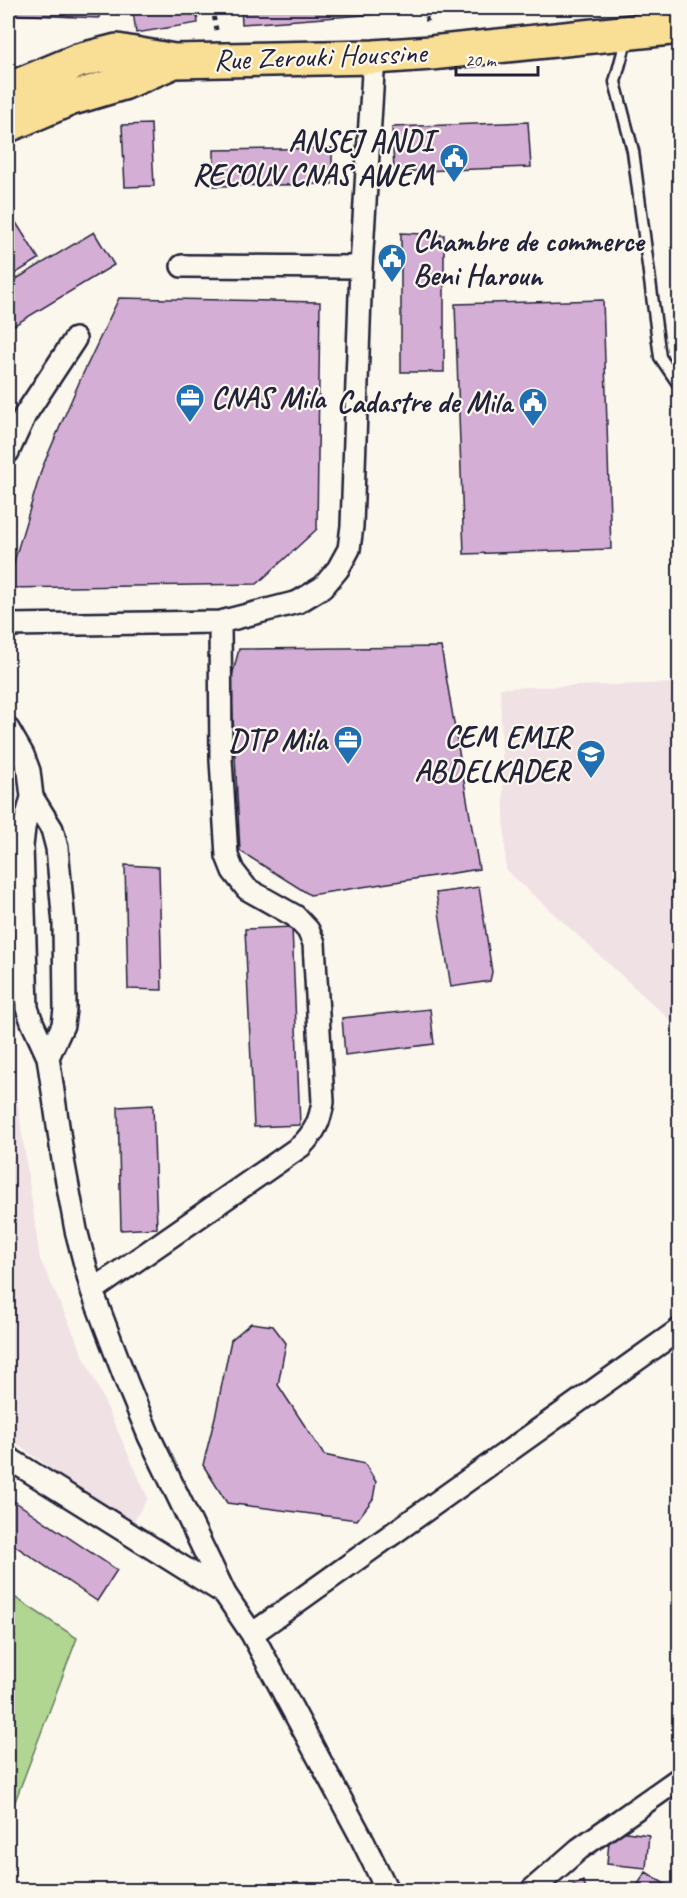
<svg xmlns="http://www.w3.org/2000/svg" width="687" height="1898" font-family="Caveat,sans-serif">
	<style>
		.built { fill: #f0e1e5 }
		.green { fill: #b0d692; stroke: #697c66; stroke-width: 1.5 }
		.building { fill: #d5aed6; stroke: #22223b; stroke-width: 1.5 }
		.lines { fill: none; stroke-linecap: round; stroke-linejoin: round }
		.lane-casing { stroke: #22223b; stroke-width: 15 }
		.street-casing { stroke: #22223b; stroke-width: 26 }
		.primary-casing { stroke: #22223b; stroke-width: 38 }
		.path { stroke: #22223b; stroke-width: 4; stroke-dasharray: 4.5 4.5; stroke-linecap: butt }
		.lane { stroke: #fbf7ec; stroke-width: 10 }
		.street { stroke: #fbf7ec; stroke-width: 21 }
		.primary { stroke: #f9df96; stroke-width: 33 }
		.labels { text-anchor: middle; stroke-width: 4.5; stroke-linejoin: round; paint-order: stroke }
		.street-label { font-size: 30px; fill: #22223b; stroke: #fbf7ec }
		.poi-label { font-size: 30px; font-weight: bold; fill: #22223b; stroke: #fbf7ec; text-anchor: end }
	</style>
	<rect width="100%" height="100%" fill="#fbf7ec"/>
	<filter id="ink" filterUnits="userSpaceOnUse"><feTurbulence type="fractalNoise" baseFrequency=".0167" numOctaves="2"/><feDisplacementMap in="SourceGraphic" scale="12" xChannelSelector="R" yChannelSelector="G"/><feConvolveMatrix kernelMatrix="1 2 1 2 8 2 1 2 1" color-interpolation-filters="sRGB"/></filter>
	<g filter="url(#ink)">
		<path class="built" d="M679,683h1l-1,345 -173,-158 -6,-182z
			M8,1097l9,1 23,161 108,239 -17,27 -123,-87z"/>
		<path class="green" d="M8,1593l69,45 -69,182z"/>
		<path class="building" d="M8,8h91v10l-91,-4z
			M153,8h43l2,15 -62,10 -3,-22z
			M241,8h150v5l-149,11z
			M528,122l3,45 -137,5 -2,-45z
			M151,124l3,62 -29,1 -3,-62z
			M332,148v36l-118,2v-36z
			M8,210l31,49 -31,19z
			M94,232l20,33 -106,64v-45z
			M401,233l43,2v137h-43z
			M119,298l201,4 -3,227 -60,55 -249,4v-6l34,-114 39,-90z
			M603,300l8,249 -147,5 -9,-250z
			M441,647l38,222 -169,26 -70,-44 -9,-171 8,-31z
			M125,865l34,2 3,123 -34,-1z
			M479,887l13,85 -2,9 -39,6 -15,-94z
			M292,927l8,198 -46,2 -9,-198z
			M430,1009l4,35 -89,11 -3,-37z
			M153,1105l4,123 -36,2 -3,-123z
			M251,1323l22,3 13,17 -8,42 46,70 41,9 11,18 -3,17 -16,21 -130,-17 -24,-38 13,-52 15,-73z
			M8,1497l109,73 -20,31 -89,-60z
			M610,1830l39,5 -3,33 -39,-4z
			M646,1872l28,18h-40z
			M583,1881l4,9h-24z"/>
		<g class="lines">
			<g class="lane-casing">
				<path id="lane" d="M627,37l-12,45 18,69 27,206 17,25h3"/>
			</g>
			<g class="street-casing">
				<path id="street" d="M182,266l179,1
					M8,452l17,-37 50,-76
					M8,625l212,-3 78,-20 25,-15 15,-18 11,-20 3,-23 9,-259 13,-210
					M8,729l15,26 6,16 3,26 20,32 5,19 7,76 1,85 -2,16 -15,32
					M32,797l-8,31 -2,18 5,162 5,14 16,35 15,103 13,70 16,61 35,92 22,53 76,158 27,40 108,201 27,55
					M92,1291l209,-145c14,-14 19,-25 22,-44l-9,-159 -6,-13 -13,-14 -48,-27 -14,-18 -6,-15 -6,-96 -1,-138
					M8,1458l216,135
					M252,1634l428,-305
					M532,1890l47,-41 101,-71"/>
			</g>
			<g class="primary-casing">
				<path id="primary" d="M8,90l70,-29 39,-10 57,10
					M8,125l61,-26 54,-16 51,-22 200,-4 57,-4 249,-26"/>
			</g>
			<path class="path" d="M212,8l5,24
				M426,8l1,15"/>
			<use href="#lane" class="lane"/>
			<use href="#street" class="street"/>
			<use href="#primary" class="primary"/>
		</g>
	</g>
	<defs>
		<g id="civic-pin" transform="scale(1.5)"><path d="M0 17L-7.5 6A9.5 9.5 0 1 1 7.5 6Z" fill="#1f6fb2" stroke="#fbf7ec"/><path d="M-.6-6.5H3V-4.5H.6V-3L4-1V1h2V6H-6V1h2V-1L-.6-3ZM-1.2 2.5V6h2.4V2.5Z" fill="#fff"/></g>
		<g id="office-pin" transform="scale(1.5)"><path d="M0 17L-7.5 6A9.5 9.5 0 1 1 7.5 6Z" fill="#1f6fb2" stroke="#fbf7ec"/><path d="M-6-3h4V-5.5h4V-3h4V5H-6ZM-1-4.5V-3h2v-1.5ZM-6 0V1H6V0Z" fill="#fff"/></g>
		<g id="school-pin" transform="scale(1.5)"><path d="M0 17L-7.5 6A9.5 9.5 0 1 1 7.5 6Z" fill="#1f6fb2" stroke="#fbf7ec"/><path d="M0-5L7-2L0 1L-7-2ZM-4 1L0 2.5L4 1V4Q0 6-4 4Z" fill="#fff"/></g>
	</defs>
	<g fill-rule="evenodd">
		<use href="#civic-pin" x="454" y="158"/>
		<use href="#civic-pin" x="392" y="258"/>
		<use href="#office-pin" x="190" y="398"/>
		<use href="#civic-pin" x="533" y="402"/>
		<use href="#office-pin" x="348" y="740"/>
		<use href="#school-pin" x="591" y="754"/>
	</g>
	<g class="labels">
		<g class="street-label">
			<text transform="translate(320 56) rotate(-2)" y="10">Rue Zerouki Houssine</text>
		</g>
		<g class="poi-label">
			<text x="433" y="151">ANSEJ ANDI<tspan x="433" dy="34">RECOUV CNAS AWEM</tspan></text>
			<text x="413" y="251" text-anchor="start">Chambre de commerce<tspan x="413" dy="34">Beni Haroun</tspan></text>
			<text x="211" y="408" text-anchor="start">CNAS Mila</text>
			<text x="512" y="412">Cadastre de Mila</text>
			<text x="570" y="747">CEM EMIR<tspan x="570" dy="34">ABDELKADER</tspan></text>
			<text x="327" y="750">DTP Mila</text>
		</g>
	</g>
	<rect width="687" height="1898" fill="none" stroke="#fbf7ec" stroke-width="30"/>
	<rect x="15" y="15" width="657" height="1868" fill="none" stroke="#22223b" stroke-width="2" filter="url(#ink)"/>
	<path d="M456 66v9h82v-9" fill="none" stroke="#22223b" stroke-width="3"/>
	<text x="465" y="66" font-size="18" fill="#22223b" stroke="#fbf7ec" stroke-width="4.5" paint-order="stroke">20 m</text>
</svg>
